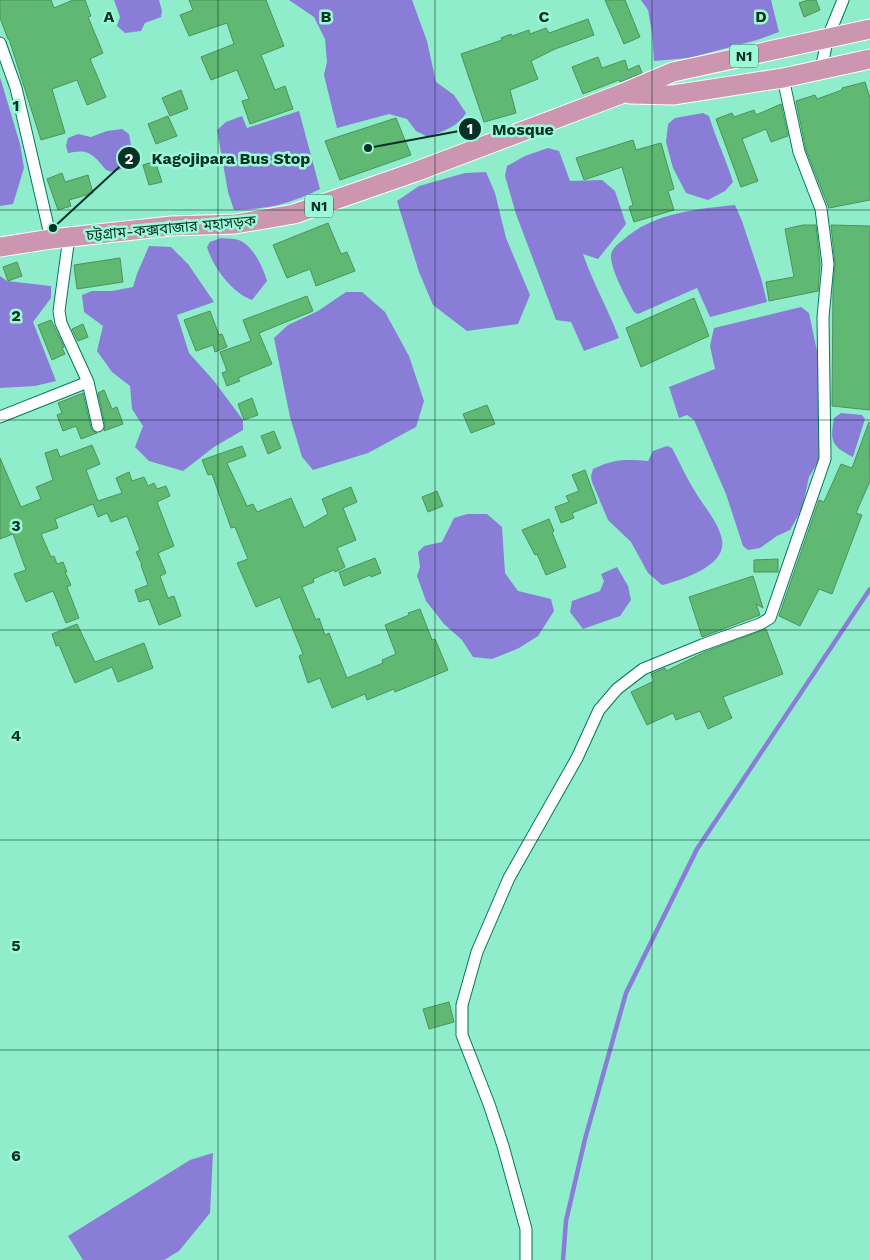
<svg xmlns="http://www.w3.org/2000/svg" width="870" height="1260" font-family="'Work Sans','Noto Sans Bengali',sans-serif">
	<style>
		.water { fill: #8a7dd8 }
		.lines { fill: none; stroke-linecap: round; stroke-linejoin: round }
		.stream { stroke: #8a7dd8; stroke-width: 4.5 }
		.building { fill: #5fb972; stroke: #50905d }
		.minor-casing { stroke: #00785b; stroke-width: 13 }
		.trunk-casing { stroke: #fff; stroke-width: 21 }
		.minor { stroke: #fff; stroke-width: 11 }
		.trunk { stroke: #cc96b0; stroke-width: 19 }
		.grid { fill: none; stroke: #073125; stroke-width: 1; stroke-opacity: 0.55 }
		.labels { text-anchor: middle; stroke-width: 5; stroke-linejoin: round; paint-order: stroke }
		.shield { fill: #9cfad8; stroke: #346d5b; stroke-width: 1 }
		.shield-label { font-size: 14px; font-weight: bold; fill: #073125 }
		.street-label { font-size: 15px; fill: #073125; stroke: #9cfad8 }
		.grid-label { font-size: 16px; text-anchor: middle; font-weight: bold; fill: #073125; stroke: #9cfad8; stroke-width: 5; stroke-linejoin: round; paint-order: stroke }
		.leader { fill: none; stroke: #073125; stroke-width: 2 }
		.callout-dot { fill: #073125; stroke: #9cfad8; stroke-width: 2 }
		.mark-label { font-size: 15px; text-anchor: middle; font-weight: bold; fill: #fff }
		.callout-label { font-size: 16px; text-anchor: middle; font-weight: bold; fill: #073125; stroke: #9cfad8; stroke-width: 5; stroke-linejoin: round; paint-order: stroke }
	</style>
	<rect width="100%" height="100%" fill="#8fedcb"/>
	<path class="water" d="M114,0h45l3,11 -1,6 -16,6 -4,8 -16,2 -8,-7 3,-9z
		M289,0h123l15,41 9,41 18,13 12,18c-8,14 -23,18 -38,24l-12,-6 -9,-12 -18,-5 -52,14 -13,-53 3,-13 -2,-23 -11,-22z
		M641,0h130l8,32 -22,8 -68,18 -35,3 -2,-28 -4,-23z
		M0,77l20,67 4,24 -11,36 -13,2z
		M299,111l21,78c-30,15 -52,20 -86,21l-6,-18 -11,-62 9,-8 16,-6 5,12z
		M703,113l6,3c7,23 17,43 24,66l-8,9 -17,9 -22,-7 -13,-25 -7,-26 2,-18 7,-6z
		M122,129l7,5 4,22 -2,7c-30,20 -23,0 -43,-10 -7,-3 -13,-1 -20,0l-2,-7 2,-8 10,-4 13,3 16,-6z
		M548,148l11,3 11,30 32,-1 13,11 11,33 -28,35 -15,-5c10,29 25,55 36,84l-35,13 -13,-29 -15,-2 -40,-106 -11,-38 2,-10 18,-10z
		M486,172l9,21 11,45 24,57 -12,29 -51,7 -34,-26 -14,-33 -22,-71 22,-15 46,-13z
		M735,205l7,16 19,57 6,24 -57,15 -13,-29 -59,26 -4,-2c-7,-13 -24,-43 -23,-57 1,-7 7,-11 12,-15 30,-27 73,-31 112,-35z
		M221,238c6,1 14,0 20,3 13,7 22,26 26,40l-15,19c-21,-8 -39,-33 -45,-53l3,-5z
		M149,246l22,1 17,17 26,38 -37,13 12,38 25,28 29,39v10l-29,17 -31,24 -34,-10 -14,-14 8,-21 -11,-17 -2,-23 -18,-14 -15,-21 6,-25 -19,-14 -2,-17 10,-4h20l21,-4 4,-13z
		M0,276l7,5 44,5v12l-18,24 23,59 -21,5 -35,2z
		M346,292h16l23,20 24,44 15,45 -8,26 -48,26 -55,17 -11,-13 -12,-40 -16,-79 14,-13 30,-14z
		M801,307l8,6 8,38 4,56v50l-12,20 -7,32 -12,21 -13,6 -17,12 -12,2 -5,-4 -17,-52 -32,-74 -7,-5 -8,3 -10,-31 46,-18 -5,-23 4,-18z
		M841,413l21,2 3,4 -12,38c-22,-11 -23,-16 -19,-39z
		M667,446l5,2c8,15 15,31 24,45 9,15 23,30 26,47 5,26 -41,40 -60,45l-14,-12 -17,-31 -23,-22 -16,-38 -1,-6 2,-7c20,-10 32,-10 55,-8l5,-10z
		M467,514h20l15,13 3,46 13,18 33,8 3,12 -16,25 -19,12 -27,11 -19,-2 -11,-17 -18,-16 -18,-23 -9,-25 3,-9 -2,-15 6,-6 18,-4 12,-24z
		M617,567l11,19 3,14 -11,16 -37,13 -13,-17 2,-11 28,-10 4,-10 -3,-7z
		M213,1153l-3,60 -31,38 -15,9h-81l-15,-24 122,-76z"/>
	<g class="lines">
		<path class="stream" d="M563,1260l3,-39 19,-82 41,-146 71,-144 173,-260"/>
	</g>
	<path class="building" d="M0,0h51l3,8 19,-8h12l6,16 -3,1 15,36 -13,6 16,38 -19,8 -10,-25 -25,9 13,44 -24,7 -32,-101h-1l-8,-21z
		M189,0h77l18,46 -23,9 14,35 10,-4 8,23 -43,15 -8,-23 7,-2 -12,-29 -26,10 -10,-23 33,-13 -7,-21 -38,13 -9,-21 13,-5z
		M605,0h20l15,37 -16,7z
		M808,0h8l4,10 -16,7 -5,-14z
		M588,19l6,16 -39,14 -24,12 7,18 -28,11 6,23 -32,9 -23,-68 41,-14 -1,-2 10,-4 1,2 17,-6 1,4 16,-6 3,5z
		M598,57l4,11 23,-8 3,10 11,-5 3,8 -22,9 -1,-2 -36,14 -11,-27z
		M865,82l5,16v102l-41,8 -23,-58 -10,-49 19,-6 2,4 25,-9v-2z
		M181,90l7,19 -18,7 -8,-18z
		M781,104l7,32 -17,6 -5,-13 -24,10 16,42 -17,6 -25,-68 16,-6 2,4 20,-7 2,5z
		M168,116l9,20 -21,8 -8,-20z
		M396,118l15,37 -71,25 -15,-39z
		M633,140l3,10 25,-7 13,46 -6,2 6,19 -40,12 -5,-15 4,-2 -11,-38 -38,13 -8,-22z
		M155,161l7,21 -13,3 -6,-20z
		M62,173l3,9 23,-7 5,18 -24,7 2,6 -13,4 -11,-31z
		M328,223l13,31 6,-2 8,19 -39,15 -6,-17 -23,9 -14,-33z
		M803,225h13l4,39 -2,27 -49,10 -3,-19 28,-5 -9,-48z
		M831,225l39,1v184l-38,-4 1,-118 2,-24z
		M120,258l3,24 -46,7 -3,-24z
		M17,262l5,14 -14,5 -5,-14z
		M307,296l6,15 -54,22 13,31 -34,14 2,3 -13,5 -5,-13 5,-2 -7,-19 31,-11 -8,-21z
		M694,298l15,38 -68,31 -15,-39z
		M210,311l9,24 3,-1 5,13 -12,5 -2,-7 -17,6 -12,-31z
		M51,320l13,27 -2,1 3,6 -13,6 -14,-35z
		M83,324l5,13 -10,4 -6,-12z
		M104,390l8,19 5,-2 6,17 -19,7 1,-7 -7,-31z
		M83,393l8,35 2,3 4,2 -16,6 -5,-13 -13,5 -6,-16 5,-2 -4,-10z
		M252,398l6,17 -14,5 -6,-16z
		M487,405l8,19 -24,9 -8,-19z
		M869,422l1,59 -14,32 6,2 -30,79 -13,-5 -19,37 -21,-10 40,-116 5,2 17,-38 11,4z
		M274,431l7,17 -13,6 -7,-18z
		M92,445l8,19 -14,6 12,31 24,-8 -6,-15 13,-6 3,9 12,-4 4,9 6,-3 3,6 9,-3 4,10 -13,6 17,44 -16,7 8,20 -6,3 8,22 6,-2 7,20 -22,9 -10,-26 -10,3 -4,-12 13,-5 -7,-20h1l-6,-13 4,-2 -13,-34 -16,6 -4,-9 -9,4 -5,-13 -38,15 3,9 -17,6 10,23 3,-1 3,8 6,-2 4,10h-2l6,13 -4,2 12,31 -13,5 -13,-32 -27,11 -12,-28 12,-4 -13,-36 -13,5v-81l21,49 20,-8 -5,-12 17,-7 -8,-27 12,-4 3,8z
		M242,446l4,10 -19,7 20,43 6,-2 4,8 34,-14 13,30 24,-14 -6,-15 29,-12 6,15 -14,6 13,32 -19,8 8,19 -10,5 -1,-2 -21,9 1,3 -12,5 14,33 3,-2 6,17 4,-2 18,45 36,-15 -1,-3 14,-6 -11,-29 24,-10 -1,-2 12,-4 12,31 3,-1 13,31 -53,22 -1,-3 -27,11 -2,-6 -33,14 -12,-30 -12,5 -9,-27 4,-2 -23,-57 -24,10 -19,-44 11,-4 -13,-32 -4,1 -19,-54 -4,1 -6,-15z
		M585,470l12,33 -25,10 2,5 -13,5 -6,-16 14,-5 -3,-6 13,-5 -7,-16z
		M437,491l6,15 -15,6 -6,-15z
		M549,519l5,12 -2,1 14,35 -20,8 -9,-21 -2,1 -13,-25z
		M375,558l6,15 -10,4 -1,-2 -26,11 -5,-14z
		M778,559v13h-24v-12z
		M753,576l10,32 -7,-4 4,11 -58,22 -13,-40z
		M77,624l18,38 49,-19 9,25 -35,14 -6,-15 -37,16 -16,-38 -3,1 -4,-12z
		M766,629l17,45 -60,23 9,21 -24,11 -8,-18 -24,9 -3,-7 -26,12 -16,-33 23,-11 -3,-7 14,-6 1,3 41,-20z
		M449,1002l5,20 -25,7 -6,-20z"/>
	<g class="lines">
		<g class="minor-casing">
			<path id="minor" d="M0,43l16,45 35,151
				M821,69l7,-32 15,-37
				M69,237l-10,74 2,12 27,59 10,44
				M0,417l88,-35
				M526,1260v-31l-23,-83 -14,-42 -27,-69v-30l15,-53 32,-74 68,-120 22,-48 18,-21 26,-20 59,-24 58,-21 10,-6 55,-159 -2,-142 5,-53 -7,-55 -22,-57 -16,-74"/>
		</g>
		<g class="trunk-casing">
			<path id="trunk" d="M630,94l43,1 110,-17 87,-19
				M0,247l51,-8 120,-13 64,-2 59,-10 121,-42 206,-78 52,-22 197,-43"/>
		</g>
		<use href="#minor" class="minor"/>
		<use href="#trunk" class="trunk"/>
	</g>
	<path class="grid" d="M218,0v1260M435,0v1260M652,0v1260M0,210h870M0,420h870M0,630h870M0,840h870M0,1050h870"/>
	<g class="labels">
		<g class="shield">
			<rect x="730" y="44.5" width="28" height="23" rx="4"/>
			<rect x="305" y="194.5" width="28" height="23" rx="4"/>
		</g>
		<g class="shield-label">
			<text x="744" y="61">N1</text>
			<text x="319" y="211">N1</text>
		</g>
		<g class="street-label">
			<text transform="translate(171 228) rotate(-5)" y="5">চট্টগ্রাম-কক্সবাজার মহাসড়ক</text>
		</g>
	</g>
	<g class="grid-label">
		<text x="109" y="22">A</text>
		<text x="326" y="22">B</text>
		<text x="544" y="22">C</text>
		<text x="761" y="22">D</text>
		<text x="16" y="111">1</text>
		<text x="16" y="321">2</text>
		<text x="16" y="531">3</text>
		<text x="16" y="741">4</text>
		<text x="16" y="951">5</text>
		<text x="16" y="1161">6</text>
	</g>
	<path class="leader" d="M368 148L470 129M53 228L129 158"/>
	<g class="callout-dot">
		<circle cx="368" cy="148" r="5"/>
		<circle cx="53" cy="228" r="5"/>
		<circle cx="470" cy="129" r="12"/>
		<circle cx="129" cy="158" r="12"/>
	</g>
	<g class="mark-label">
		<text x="470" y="134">1</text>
		<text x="129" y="164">2</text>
	</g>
	<g class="callout-label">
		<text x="523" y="135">Mosque</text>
		<text x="231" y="164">Kagojipara Bus Stop</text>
	</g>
</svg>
